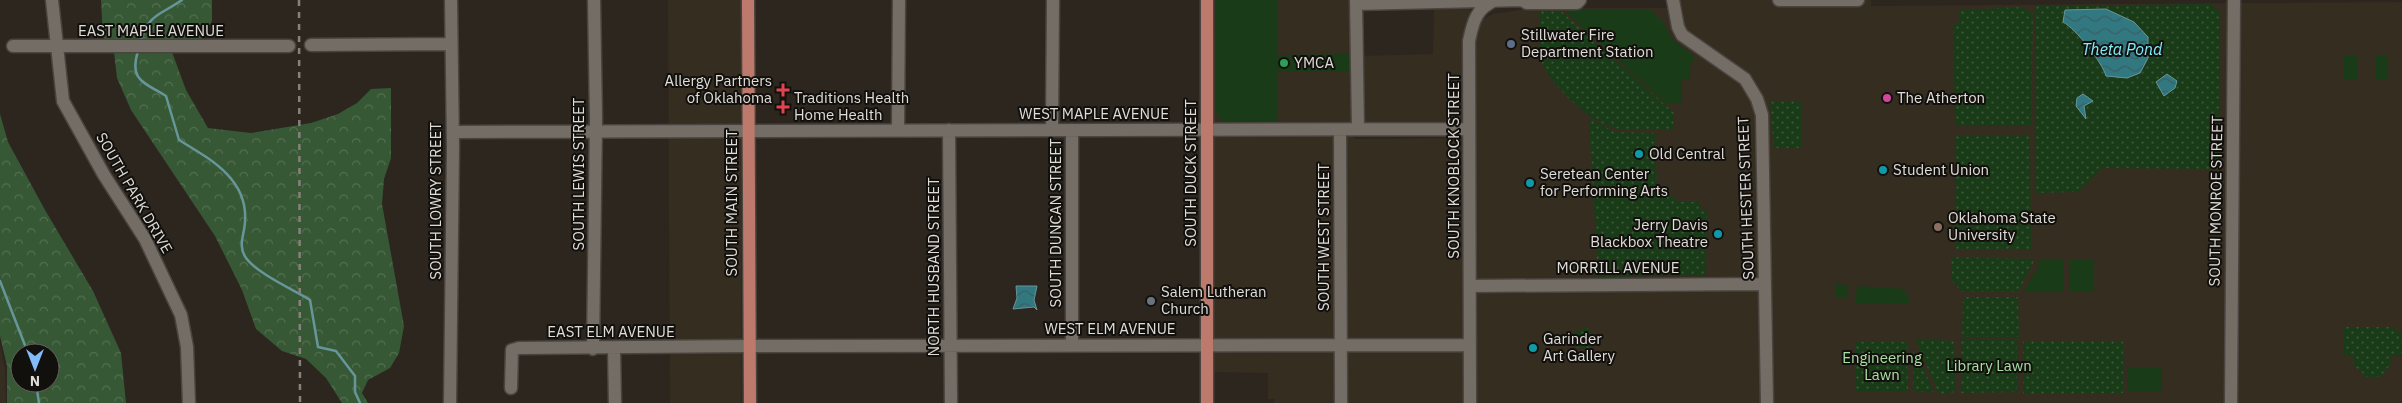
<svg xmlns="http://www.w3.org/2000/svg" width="2402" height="403" font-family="'IBM Plex Sans',sans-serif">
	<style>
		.built { fill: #362d21 }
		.grass { fill: #1a3b18 }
		.forest { fill: url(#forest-crowns); fill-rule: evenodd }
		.park { fill: url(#park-dots) }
		.water { fill: url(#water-waves); stroke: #66969a }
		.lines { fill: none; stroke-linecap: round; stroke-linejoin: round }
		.stream { stroke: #66969a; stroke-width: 2.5 }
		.minor-casing { stroke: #49443f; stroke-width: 15 }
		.major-casing { stroke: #49443f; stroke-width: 15 }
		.minor { stroke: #736d65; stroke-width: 12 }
		.major { stroke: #bd7a6c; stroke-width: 12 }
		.rail { stroke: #86817b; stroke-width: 2.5; stroke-dasharray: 6 6; stroke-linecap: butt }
		.service-dot { fill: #5c6f8a; stroke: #12100d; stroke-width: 2 }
		.leisure-dot { fill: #2e9e5b; stroke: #12100d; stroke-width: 2 }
		.health-dot { fill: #e0444e; stroke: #12100d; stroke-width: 2 }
		.hotel-dot { fill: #d1479c; stroke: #12100d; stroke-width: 2 }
		.culture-dot { fill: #0f9aa8; stroke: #12100d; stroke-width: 2 }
		.education-dot { fill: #8d6e63; stroke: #12100d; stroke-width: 2 }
		.worship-dot { fill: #6b7280; stroke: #12100d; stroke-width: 2 }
		.labels { text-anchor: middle; stroke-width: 4; stroke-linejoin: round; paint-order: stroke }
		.street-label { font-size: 15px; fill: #e0dcd8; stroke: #12100d }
		.poi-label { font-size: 15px; fill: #e0dcd8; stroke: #12100d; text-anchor: start }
		.park-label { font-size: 15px; fill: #a8e0a3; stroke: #12100d }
		.water-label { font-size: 16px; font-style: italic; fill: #83eefb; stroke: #12100d }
	</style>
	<defs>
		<pattern id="forest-crowns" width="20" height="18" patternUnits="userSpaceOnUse" patternTransform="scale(1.25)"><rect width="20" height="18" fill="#375834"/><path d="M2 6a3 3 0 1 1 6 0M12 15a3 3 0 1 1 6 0" fill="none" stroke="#546f51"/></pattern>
		<pattern id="park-dots" width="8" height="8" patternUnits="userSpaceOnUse" patternTransform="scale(1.25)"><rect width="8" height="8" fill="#1a3b18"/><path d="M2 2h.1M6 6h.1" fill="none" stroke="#3b5739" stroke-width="1.8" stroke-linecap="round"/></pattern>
		<pattern id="water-waves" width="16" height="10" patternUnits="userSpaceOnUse" patternTransform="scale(1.25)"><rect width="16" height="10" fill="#327880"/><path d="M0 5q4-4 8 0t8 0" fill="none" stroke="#3a6064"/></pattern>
	</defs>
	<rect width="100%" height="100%" fill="#2c261f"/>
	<path class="built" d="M668,0h73v403h-71z
		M1215,0h137l2,139 109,-1 7,265h-196v-4h-6v-26l-61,-1z
		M1679,0h192v6l531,-4v401h-929l1,-373 8,-10 11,-6 39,-6h147z
		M1434,4h36v125h-111l-2,-73 76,-2z
		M0,343l5,25 1,35h-6z"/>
	<path class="grass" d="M1216,0h62v55l74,-1v18h-74v50h-56l-6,-10z
		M1563,9l87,1 13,11 8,17 24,19 -5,10v12h-9l1,25h-16z
		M2376,55h11v24h-11z
		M2343,56h15v23h-15z
		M2039,260h25v32h-41l15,-24z
		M2069,260h24l1,31h-25z
		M1836,284l12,1v12h-12z
		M1857,286l48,3v6h4v8l-54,1z
		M2127,367h35v25h-34z"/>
	<path class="forest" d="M101,0h111v21l-13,23 -88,1 -8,-8z
		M114,52h58l14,38 22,38 43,5 60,-10 27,-9 19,-11 14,-14 20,-1v70l-7,21 -2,25 22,122 -5,27 -9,15 -22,12 -6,13 6,10h-26l-16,-25 -20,-19 -24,-8 -26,-22 -14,-39 -27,-54 -84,-126 -14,-32z
		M0,114l8,28 37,68 48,81 28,62 5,50h-119v-37l-7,-30zM20,353h30v30h-30z"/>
	<path class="park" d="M2212,4l7,8v157l-117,-1 -24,24 -43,1v-187z
		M2022,7l11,7 -2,112h-76l-2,-102 7,-1v-13z
		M1539,11h22l113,102 -1,16c-17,0 -36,2 -53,0 -27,-3 -71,-44 -79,-69 -4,-14 -1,-34 -2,-49z
		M1801,101v47h-27l-4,-46z
		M1589,118l26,14 40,1 2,54 23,15h20l1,10 6,-3 -1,66 -108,2z
		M1955,135h75l1,114h-75z
		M1951,257l84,2 -17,33h-56l-10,-11z
		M1963,297h55l1,40h-57z
		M1583,326c14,5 10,20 2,29v-6l-10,-2 -4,-8 3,-7 9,-3z
		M2344,327h52v5h4l2,3v21h-11l-1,9 -10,12h-16v-3l-11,-9 1,-9h-10z
		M1915,339l39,2 2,51 -17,2z
		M1961,340h56v52l-56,1z
		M2023,341h100v52l-100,1z
		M1856,342h51l1,49h-52z
		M1913,346l21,46h-21z"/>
	<path class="water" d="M2106,9l28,13 14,15v21l-8,15 -13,5 -21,-2c-4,-14 -30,-47 -43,-54l2,-12z
		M2167,74l10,7 -2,7 -11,8 -8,-14z
		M2083,94l10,7 -9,5 2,13 -10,-13 1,-8z
		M1016,286h21l-3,14 3,10 -3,-3 -21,2 4,-11z"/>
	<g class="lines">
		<path class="stream" d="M140,43c9,-30 19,-27 42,-43
			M138,51c-9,29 5,31 28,45l13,44c31,19 69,39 66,81 0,13 -8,24 1,37 12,16 46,31 64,42l8,47 18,4 19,25v16l5,11
			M0,281l28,72
			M36,383l3,20"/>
		<g class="minor-casing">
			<path id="minor" d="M52,0l11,101 41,74 41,64 36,76 6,32 2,56
				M1356,0l2,129
				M1522,0l5,3h50l3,-3
				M1673,0l5,27 4,8 63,44 12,20 5,16 5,288
				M1779,0h79
				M1356,4l166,-4
				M311,45l140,-1
				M13,46h276
				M898,130l1,-130
				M949,130l2,273
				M1052,130l1,-130
				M1072,130v215
				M1340,130l1,273
				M453,132l1016,-3
				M1470,286l295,-2
				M614,348l1,55
				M593,349l3,-231 -2,-118
				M511,388l1,-38 7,-2 230,-2 721,-1
				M450,403l3,-256 -2,-147
				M1470,403l-1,-362c4,-20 8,-34 27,-41
				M2231,403l3,-403"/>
		</g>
		<g class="major-casing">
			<path id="major" d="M748,0l2,403
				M1207,403v-403"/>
		</g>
		<use href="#minor" class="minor"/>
		<use href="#major" class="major"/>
		<path class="rail" d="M299,0l1,403"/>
	</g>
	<circle class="service-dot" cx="1511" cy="44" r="5"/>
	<circle class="leisure-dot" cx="1284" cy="63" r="5"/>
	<g class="health-dot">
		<path d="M780.5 82.5h5v5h5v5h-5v5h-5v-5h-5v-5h5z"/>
		<path d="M780.5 99.5h5v5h5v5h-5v5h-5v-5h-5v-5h5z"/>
	</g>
	<circle class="hotel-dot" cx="1887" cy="98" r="5"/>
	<g class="culture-dot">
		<circle cx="1639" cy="154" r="5"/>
		<circle cx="1883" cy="170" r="5"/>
		<circle cx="1530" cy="183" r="5"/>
		<circle cx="1718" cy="234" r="5"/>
		<circle cx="1533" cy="348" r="5"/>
	</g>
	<circle class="education-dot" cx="1938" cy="227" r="5"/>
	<circle class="worship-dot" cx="1151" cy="301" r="5"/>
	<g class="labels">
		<g class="street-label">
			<text x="151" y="36">EAST MAPLE AVENUE</text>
			<text x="1094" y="119">WEST MAPLE AVENUE</text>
			<text transform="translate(1454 166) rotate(-90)" y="5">SOUTH KNOBLOCK STREET</text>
			<text transform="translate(1191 173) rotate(-90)" y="5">SOUTH DUCK STREET</text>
			<text transform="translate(579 174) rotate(-90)" y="5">SOUTH LEWIS STREET</text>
			<text transform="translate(134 193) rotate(60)" y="5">SOUTH PARK DRIVE</text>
			<text transform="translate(1746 198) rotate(-92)" y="5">SOUTH HESTER STREET</text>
			<text transform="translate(436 201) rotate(-90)" y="5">SOUTH LOWRY STREET</text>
			<text transform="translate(2216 201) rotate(-89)" y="5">SOUTH MONROE STREET</text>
			<text transform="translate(732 203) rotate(-90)" y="5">SOUTH MAIN STREET</text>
			<text transform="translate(1056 223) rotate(-90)" y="5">SOUTH DUNCAN STREET</text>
			<text transform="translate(1324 237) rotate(-90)" y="5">SOUTH WEST STREET</text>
			<text transform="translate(934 267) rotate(-90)" y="5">NORTH HUSBAND STREET</text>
			<text x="1618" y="273">MORRILL AVENUE</text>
			<text x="1110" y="334">WEST ELM AVENUE</text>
			<text x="611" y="337">EAST ELM AVENUE</text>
		</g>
		<g class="poi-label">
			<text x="1521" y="40">Stillwater Fire<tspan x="1521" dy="17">Department Station</tspan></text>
			<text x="1294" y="68">YMCA</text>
			<text x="772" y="86" text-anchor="end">Allergy Partners<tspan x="772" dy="17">of Oklahoma</tspan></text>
			<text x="794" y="103">Traditions Health<tspan x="794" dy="17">Home Health</tspan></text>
			<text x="1897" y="103">The Atherton</text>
			<text x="1649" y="159">Old Central</text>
			<text x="1893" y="175">Student Union</text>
			<text x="1540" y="179">Seretean Center<tspan x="1540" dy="17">for Performing Arts</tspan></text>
			<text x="1948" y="223">Oklahoma State<tspan x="1948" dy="17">University</tspan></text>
			<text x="1708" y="230" text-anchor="end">Jerry Davis<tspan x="1708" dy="17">Blackbox Theatre</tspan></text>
			<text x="1161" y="297">Salem Lutheran<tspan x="1161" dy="17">Church</tspan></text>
			<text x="1543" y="344">Garinder<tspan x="1543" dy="17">Art Gallery</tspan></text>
		</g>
		<g class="park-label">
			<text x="1882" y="363">Engineering<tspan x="1882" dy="17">Lawn</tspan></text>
			<text x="1989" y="371">Library Lawn</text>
		</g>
		<g class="water-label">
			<text x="2122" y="55">Theta Pond</text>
		</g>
	</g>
	<g transform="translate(35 368) rotate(180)"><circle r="24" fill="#12100d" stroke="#64625e"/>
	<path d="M0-4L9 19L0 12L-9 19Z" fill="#82bcfa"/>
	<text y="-8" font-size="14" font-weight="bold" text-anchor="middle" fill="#e0dcd8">N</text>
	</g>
</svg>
